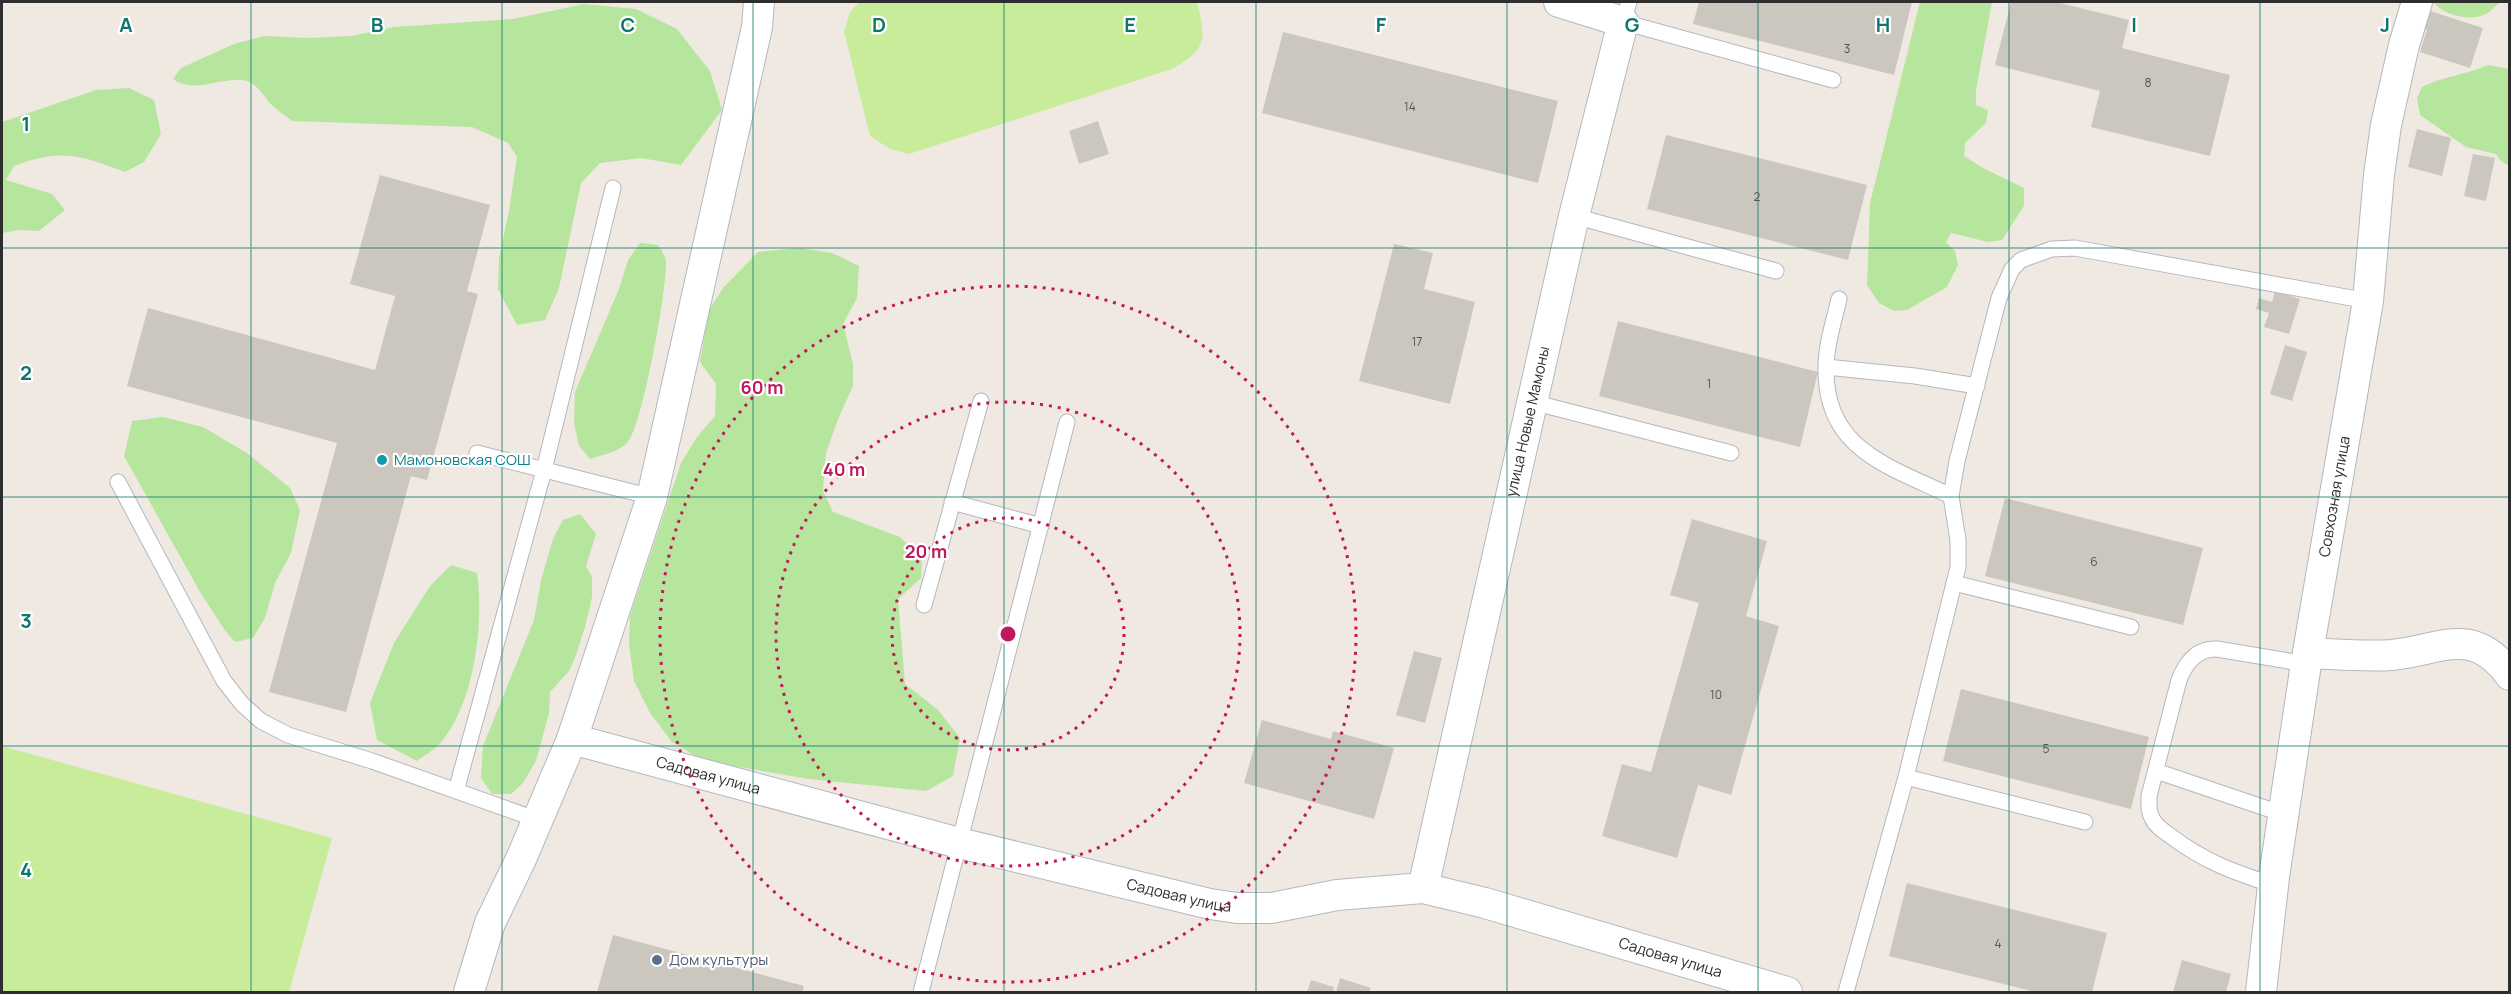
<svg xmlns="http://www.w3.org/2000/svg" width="2511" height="994" font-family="Manrope,sans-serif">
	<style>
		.green { fill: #b6e59e }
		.pitch { fill: #c9ec9a }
		.building { fill: #cbc7bf }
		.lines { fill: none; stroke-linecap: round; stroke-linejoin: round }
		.service-casing { stroke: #b4b7c1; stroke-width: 17 }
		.minor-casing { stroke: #b4b7c1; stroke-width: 32 }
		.service { stroke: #fff; stroke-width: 15 }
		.minor { stroke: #fff; stroke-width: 30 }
		.grid { fill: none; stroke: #0f766e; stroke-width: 1.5; stroke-opacity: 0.55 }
		.ring { fill: none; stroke: #c2185b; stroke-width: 3; stroke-dasharray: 3 6 }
		.culture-dot { fill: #0f9aa8; stroke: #fff; stroke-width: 2 }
		.service-dot { fill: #5c6f8a; stroke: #fff; stroke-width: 2 }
		.labels { text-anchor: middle; stroke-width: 4.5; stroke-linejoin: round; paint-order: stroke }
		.number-label { font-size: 12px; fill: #555452 }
		.street-label { font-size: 15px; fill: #2e2e2e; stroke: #fff }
		.culture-label { font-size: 15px; fill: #0d838f; stroke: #fff; text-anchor: start }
		.service-label { font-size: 15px; fill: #4e5e75; stroke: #fff; text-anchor: start }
		.grid-label { font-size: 20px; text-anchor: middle; font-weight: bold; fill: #0f766e; stroke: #fff; stroke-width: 4.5; stroke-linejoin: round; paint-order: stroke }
		.centre { fill: #c2185b; stroke: #fff; stroke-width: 3 }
		.ring-label { font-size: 18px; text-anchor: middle; font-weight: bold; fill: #c2185b; stroke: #fff; stroke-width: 4.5; stroke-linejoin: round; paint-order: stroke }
	</style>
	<rect width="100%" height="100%" fill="#efe9e1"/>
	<path class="green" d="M1920,2h72l-16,88v15l12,5 -2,13 -21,20 -1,13 19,12 41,20v18l-22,34 -14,2 -37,-9 -5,9 9,9 3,14 -11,22 -40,23 -13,1 -15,-8 -12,-18 3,-82z
		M2433,2h68c-5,3 -10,9 -15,12 -16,8 -43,1 -53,-12z
		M584,4l52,5 41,20 33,42 12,39 -41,55 -40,-7 -41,5 -19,20 -22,105 -14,32 -28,5 -19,-36 1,-31 10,-47 8,-54 -9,-14 -36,-16 -180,-6c-6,-5 -13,-9 -18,-14 -11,-10 -16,-25 -32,-27 -23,-2 -48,14 -69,-1l8,-11 53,-24 30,-8 44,2 44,-2 42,-9 119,-8z
		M2488,65l21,4v97l-8,-5 -5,-7 -30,-7 -46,-32 -3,-17 5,-11c22,-11 44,-12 66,-22z
		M129,88l25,12 7,34 -17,28 -19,10c-44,-17 -65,-24 -111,-6l-8,14 46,14 13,16 -26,21 -20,-1 -17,3v-111l94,-32z
		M640,243l18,2c3,5 7,10 8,16 1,28 -23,162 -38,181 -9,10 -26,13 -38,17l-11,-13 -5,-23 1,-31 44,-103 9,-29z
		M800,248l32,5 27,13 -2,32 -14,26 10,40v22l-15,33 -12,34 -3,38 10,21 67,25 22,21 -1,20 -23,21 7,85 33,26 22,28 -7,38 -27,15 -117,-12 -105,-18 -32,-19 -22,-29 -16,-32 -5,-37 1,-28 51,-153 16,-26 18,-21 1,-32 -16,-22 9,-52 15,-23 34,-35z
		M163,417l40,10 44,26 43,35 10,22 -9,43 -16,30 -10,35 -12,20 -18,4 -11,-13 -24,-37 -76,-136 8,-35z
		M580,514l16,20 -10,32 6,11v20l-7,30 -10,31 -6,13 -19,21 -1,21 -13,48 -13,22 -12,11h-19l-11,-16 2,-32 51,-126 7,-40 12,-41 10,-19z
		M451,565l26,8c7,50 -2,127 -35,168 -6,8 -17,14 -25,20l-40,-21 -7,-37 24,-60 36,-57z"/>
	<path class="pitch" d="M859,2h338c9,37 11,47 -25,67l-263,85 -19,-5 -20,-13 -26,-105 6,-18z
		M2,746l330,92 -43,154h-287z"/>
	<path class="building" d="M1699,2h213l-18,73 -201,-51z
		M2011,2h45l73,18 -7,28 108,27 -20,81 -119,-29 9,-36 -105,-26z
		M2427,10l56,18 -13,40 -50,-16 7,-23h-7z
		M1283,32l275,69 -20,82 -276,-70z
		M1098,121l11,33 -30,10 -10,-33z
		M2417,129l34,9 -9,38 -34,-9z
		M1666,135l201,50 -19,75 -201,-51z
		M2473,154l22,4 -9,43 -22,-5z
		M380,175l110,30 -23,86 11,3 -51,186 -16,-4 -65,236 -77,-20 68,-249 -210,-57 21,-78 227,62 20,-74 -45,-12z
		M1394,244l39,9 -9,36 51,13 -25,102 -91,-23z
		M2275,291l25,8 -11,35 -25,-7 5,-14 -13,-4 3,-11 13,4z
		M1618,321l200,51 -18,75 -201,-51z
		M2285,345l22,7 -15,49 -22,-7z
		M2005,498l198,50 -20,77 -198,-49z
		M1692,519l75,22 -21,75 33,10 -48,169 -33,-10 -21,73 -75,-22 20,-72 29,8 48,-169 -29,-8z
		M1414,651l28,7 -17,65 -29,-8z
		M1961,689l188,48 -18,72 -188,-48z
		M1262,720l69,19 2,-8 61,17 -20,71 -130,-36z
		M1907,883l200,50 -15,59h-56l-147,-36z
		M613,935l191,51 -2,6h-205z
		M2182,960l49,14 -5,18h-53z
		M1340,978l31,10 -2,4h-33z
		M1311,980l23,7 -1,5h-26z"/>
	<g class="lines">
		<g class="service-casing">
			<path id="service" d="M1629,2l-6,20 210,58
				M1574,216l202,55
				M1839,299c-5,22 -13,45 -13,68 -2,83 63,99 125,129
				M1826,367l89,9 62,10
				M1532,402l199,51
				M477,453l175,44
				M118,482l106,199 18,23 19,17 27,14 84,26 166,59
				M952,502l89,24
				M1954,583l177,44
				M924,605l57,-204
				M2156,771l127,43
				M1906,777l179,45
				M456,791l88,-321 69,-282
				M2273,885c-39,-13 -68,-23 -101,-48 -7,-5 -16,-10 -20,-19 -4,-7 -3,-14 -3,-22l30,-116c7,-18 18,-32 38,-31l89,15
				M921,992l146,-570
				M1846,992l60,-215 52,-210v-27l-7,-44 6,-35 42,-163 13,-29 9,-9 31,-11 23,-1 293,53"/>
		</g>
		<g class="minor-casing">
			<g id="minor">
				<path d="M2308,653c27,1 56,4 84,2 49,-5 80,-31 118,20"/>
				<path id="s1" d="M572,739l387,104 251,61 27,4h34l66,-13 86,-7 62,15 302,89"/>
				<path id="s2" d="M1423,888l151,-672 49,-194 -64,-20"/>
				<path d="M469,992l21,-69 31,-64 51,-120 80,-242 105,-470 2,-25"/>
				<path id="s3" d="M2261,992l13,-115 32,-213 62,-363 11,-126 7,-50 18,-80 13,-43"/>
			</g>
		</g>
		<use href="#service" class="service"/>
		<use href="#minor" class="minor"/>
	</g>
	<path class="grid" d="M251,2v990M502,2v990M753,2v990M1004,2v990M1256,2v990M1507,2v990M1758,2v990M2009,2v990M2260,2v990M2,248h2508M2,497h2508M2,746h2508"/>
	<g class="ring">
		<circle cx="1008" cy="634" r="116"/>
		<circle cx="1008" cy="634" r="232"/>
		<circle cx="1008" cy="634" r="348"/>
	</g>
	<circle class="culture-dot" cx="382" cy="460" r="6"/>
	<circle class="service-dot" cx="657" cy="960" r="6"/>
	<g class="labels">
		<g class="number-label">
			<text x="1847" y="53">3</text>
			<text x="2148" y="87">8</text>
			<text x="1410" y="111">14</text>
			<text x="1757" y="201">2</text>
			<text x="1417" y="346">17</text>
			<text x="1709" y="388">1</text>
			<text x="2094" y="566">6</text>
			<text x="1716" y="699">10</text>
			<text x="2046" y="753">5</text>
			<text x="1998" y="948">4</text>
		</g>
		<g class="street-label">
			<text dy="5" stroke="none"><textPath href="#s2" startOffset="478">улица Новые Мамоны</textPath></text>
			<text dy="5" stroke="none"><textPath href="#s3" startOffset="501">Совхозная улица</textPath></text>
			<text dy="5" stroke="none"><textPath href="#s1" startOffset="141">Садовая улица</textPath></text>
			<text dy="5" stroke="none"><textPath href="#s1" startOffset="627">Садовая улица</textPath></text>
			<text dy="5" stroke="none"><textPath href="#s1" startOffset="1131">Садовая улица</textPath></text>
		</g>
		<g class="culture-label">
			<text x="394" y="465">Мамоновская СОШ</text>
		</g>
		<g class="service-label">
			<text x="669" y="965">Дом культуры</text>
		</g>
	</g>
	<g class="grid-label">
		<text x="126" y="32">A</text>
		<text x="377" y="32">B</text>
		<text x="628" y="32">C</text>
		<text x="879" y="32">D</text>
		<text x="1130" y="32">E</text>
		<text x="1381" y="32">F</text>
		<text x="1632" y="32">G</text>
		<text x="1883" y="32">H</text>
		<text x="2134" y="32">I</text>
		<text x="2385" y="32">J</text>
		<text x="26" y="131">1</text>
		<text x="26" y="380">2</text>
		<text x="26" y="628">3</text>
		<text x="26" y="877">4</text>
	</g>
	<circle cx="1008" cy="634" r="9" class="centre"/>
	<g class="ring-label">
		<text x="762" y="394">60 m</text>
		<text x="844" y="476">40 m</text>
		<text x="926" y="558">20 m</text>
	</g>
	<rect width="2511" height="994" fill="none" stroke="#2e2e2e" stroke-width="6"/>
</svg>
